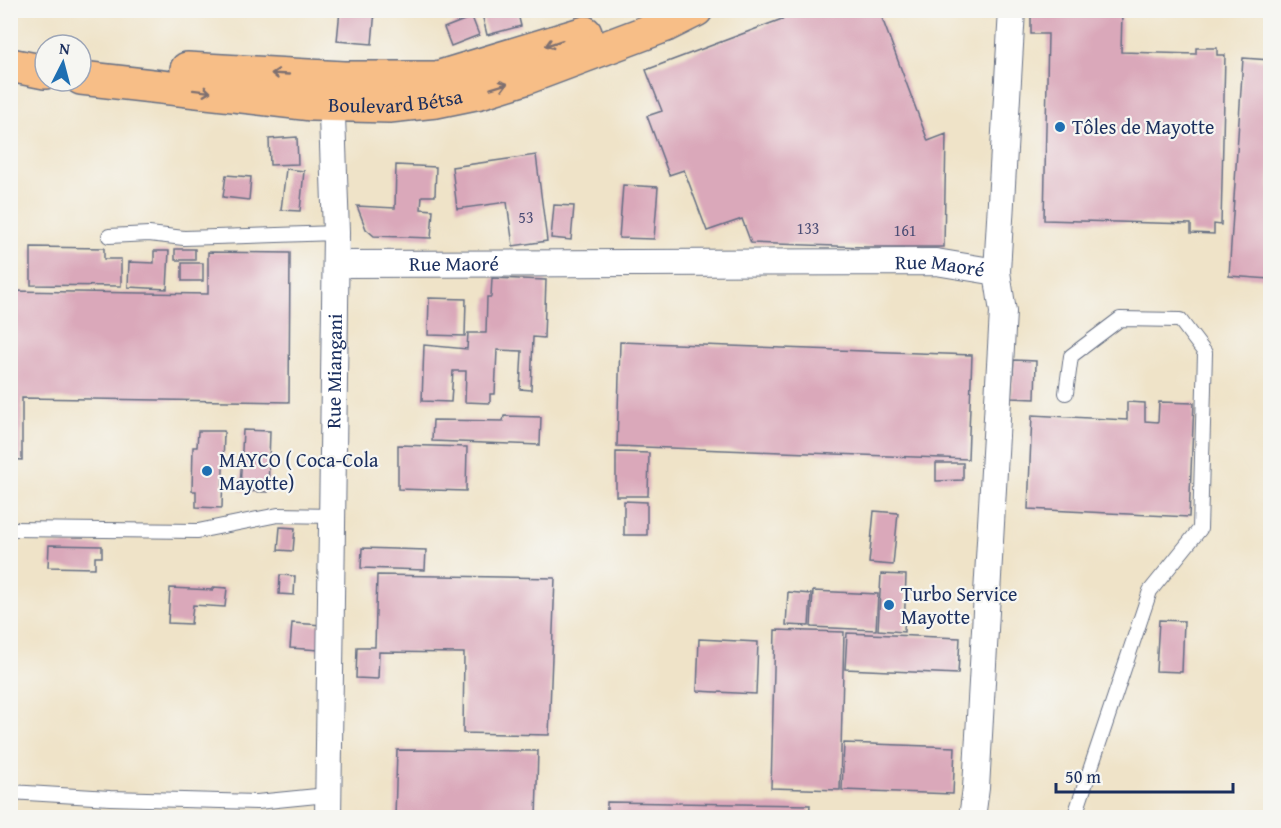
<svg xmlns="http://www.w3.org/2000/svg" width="1281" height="828" font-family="'Gentium Book Plus',serif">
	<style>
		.building { fill: #daa8ba }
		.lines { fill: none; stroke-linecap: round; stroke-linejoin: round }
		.service-casing { stroke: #656e83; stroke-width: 16 }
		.minor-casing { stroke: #656e83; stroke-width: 28 }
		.primary-casing { stroke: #656e83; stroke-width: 36 }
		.service { stroke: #fff; stroke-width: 14 }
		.minor { stroke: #fff; stroke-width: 26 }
		.primary { stroke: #f7be87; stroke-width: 33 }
		.oneway { stroke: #7e6f70 }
		.poi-dot { fill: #1f6fb2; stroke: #f6f6f2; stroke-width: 2 }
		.labels { text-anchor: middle; stroke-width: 4.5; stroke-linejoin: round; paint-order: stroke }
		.number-label { font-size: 16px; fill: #4b4d75 }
		.street-label { font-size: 20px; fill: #1b2f5e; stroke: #f6f6f2 }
		.poi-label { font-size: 20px; fill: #1b2f5e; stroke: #f6f6f2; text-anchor: start }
	</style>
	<rect width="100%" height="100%" fill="#f6f6f2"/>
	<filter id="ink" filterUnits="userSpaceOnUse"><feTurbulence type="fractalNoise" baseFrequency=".0167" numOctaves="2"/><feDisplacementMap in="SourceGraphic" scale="12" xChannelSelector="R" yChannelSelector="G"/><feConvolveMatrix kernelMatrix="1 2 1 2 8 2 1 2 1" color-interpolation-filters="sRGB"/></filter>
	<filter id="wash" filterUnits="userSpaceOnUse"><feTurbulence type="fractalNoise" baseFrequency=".008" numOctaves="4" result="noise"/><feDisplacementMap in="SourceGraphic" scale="24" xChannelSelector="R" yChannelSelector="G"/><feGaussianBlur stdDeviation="1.35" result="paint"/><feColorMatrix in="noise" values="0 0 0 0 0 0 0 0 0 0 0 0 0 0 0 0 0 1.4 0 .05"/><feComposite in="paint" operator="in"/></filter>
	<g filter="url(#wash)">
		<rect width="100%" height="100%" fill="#efe3c8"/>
		<g id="blocks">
			<path class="building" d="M340,10h35l-3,34 -35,-3z
				M481,10h36l4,16 -34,9z
				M806,10h73l49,131 18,-7 -2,113h-79l-114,-4 -9,-24 -35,12 -23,-61 -15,5 -22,-59 15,-5 -16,-41z
				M1031,10l91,2 -1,40 75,2v-6h21v7h8l-4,170 -7,-1v10l-23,-1v-9l-147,-4 4,-186h-17z
				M472,17l7,18 -28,11 -7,-18z
				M1243,58l27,2v219l-41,-3z
				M297,137l1,27 -28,1 -1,-26z
				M536,155l11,86 -34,5 -6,-44 -50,7 -5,-42z
				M396,165l40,2 -1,29h-13l-1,13 12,1 -2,28 -57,-2 -8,-7 -9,-23 38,2z
				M286,169l18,2 -4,40 -19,-1z
				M226,175l25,2 -2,23 -26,-3z
				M623,185l35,2 -4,52 -35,-1z
				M554,205l20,1 -3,34 -20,-2z
				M10,245l5,2 1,7 -6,5z
				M31,247l73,1v11h17v27l-90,-1z
				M175,249h20v11h-20z
				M154,251h15l-2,38 -39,-2 1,-25 25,1z
				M208,252l82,1 -1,149 -267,-4v62l-12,-1v-168l198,3z
				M182,263h21v18h-21z
				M492,278l54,2 -2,58 -11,-1 -2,53 -11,-1 2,-38 -25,-1 -2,44h-5v9l-25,-1 1,-31h-13l-2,31 -29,-1 2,-56 43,4 1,-16h18l1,-36h4z
				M429,298l37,1 -1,37 -37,-1z
				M620,342l352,13 -4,104 -351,-13z
				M1014,360l22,1 -1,38 -24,-1z
				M1127,402l18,1v18l13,1 1,-20 35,1 -5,114 -161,-8 4,-94 95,5z
				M504,416l37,1 -1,28 -108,-4 1,-21 70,1z
				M243,430l27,1 -2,61 -28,-1z
				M198,431h26l-2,77 -26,-1v-16h-4l1,-44h4z
				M398,445l69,2 -1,44 -68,-2z
				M616,452l33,1 -1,43h-32z
				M936,463h27v17l-27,1z
				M624,501l23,1v33h-23z
				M874,511l24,2 -5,52 -24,-2z
				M280,527l15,1 -2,23 -15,-1z
				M49,545l53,1v11h-7v11l-47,-1z
				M362,548l64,2 -1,20 -64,-2z
				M881,574l25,1 -2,57 -26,-2z
				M280,575l15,1 -1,19 -15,-1z
				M377,575l178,3 -6,157 -86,-2 1,-80 -85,-1 -1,27 -22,-1 1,-31h18z
				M213,587l14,1 -2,19 -32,-2 -2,19 -23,-1 2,-35 43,2z
				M813,591l65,3 -2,36 -65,-3z
				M788,592l23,2 -2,32 -23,-1z
				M1159,620l25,1 -2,51 -26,-1z
				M292,623l31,2 -3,25 -30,-2z
				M775,630l69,2 -4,158 -69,-2z
				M847,633l113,5 -2,36 -113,-5z
				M699,639l59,3 -2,52 -59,-3z
				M844,743l111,4 -2,47 -111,-4z
				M397,750l141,1 -2,67h-141z
				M607,802l203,3 -1,13h-202z"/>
		</g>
	</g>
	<g filter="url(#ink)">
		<use href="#blocks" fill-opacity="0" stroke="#656e83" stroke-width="1.5"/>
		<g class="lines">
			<g class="service-casing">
				<path id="service" d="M109,236l40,-2 35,4 152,-5
					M1066,393l5,-37 49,-37 60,1 25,33 -5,176 -50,62 -76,227
					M10,529l188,2 80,-16 55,1
					M10,792l100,6 147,4 70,-7"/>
			</g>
			<g class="minor-casing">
				<g id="minor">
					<path id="s1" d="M336,264l600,-2 61,10 6,40 -27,476 -4,30"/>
					<path d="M997,272l15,-262"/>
					<path id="s2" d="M328,818l8,-585 -5,-147"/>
				</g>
			</g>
			<g class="primary-casing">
				<g id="primary">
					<path d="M10,65l35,7"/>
					<path d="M187,69l157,9h93l148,-45"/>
					<path id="s3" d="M81,78l231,26 77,2 47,-5 44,-9 45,-14 141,-53 30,-15"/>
				</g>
			</g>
			<use href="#service" class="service"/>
			<use href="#minor" class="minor"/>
			<use href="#primary" class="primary"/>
		</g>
		<defs><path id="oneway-shaft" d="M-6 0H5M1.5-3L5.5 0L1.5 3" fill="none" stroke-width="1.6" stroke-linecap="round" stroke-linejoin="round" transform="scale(1.5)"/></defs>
		<g class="oneway">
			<use href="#oneway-shaft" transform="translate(554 43) rotate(162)"/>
			<use href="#oneway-shaft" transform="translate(280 74) rotate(-177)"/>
			<use href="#oneway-shaft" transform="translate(499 86) rotate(-17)"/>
			<use href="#oneway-shaft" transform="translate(202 91) rotate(7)"/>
		</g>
	</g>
	<g class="poi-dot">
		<circle cx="1060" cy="127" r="6"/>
		<circle cx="207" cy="471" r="6"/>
		<circle cx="889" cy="605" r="6"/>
	</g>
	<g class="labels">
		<g class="number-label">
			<text x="526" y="223">53</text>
			<text x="808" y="234">133</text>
			<text x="905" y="236">161</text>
		</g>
		<g class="street-label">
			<text dy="7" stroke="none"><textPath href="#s3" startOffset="316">Boulevard Bétsa</textPath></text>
			<text dy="7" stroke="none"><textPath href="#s1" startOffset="118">Rue Maoré</textPath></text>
			<text dy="7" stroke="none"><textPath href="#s1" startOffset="604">Rue Maoré</textPath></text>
			<text dy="7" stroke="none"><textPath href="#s2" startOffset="447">Rue Miangani</textPath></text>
		</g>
		<g class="poi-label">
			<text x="1072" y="134">Tôles de Mayotte</text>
			<text x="219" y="467">MAYCO ( Coca-Cola<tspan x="219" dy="23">Mayotte)</tspan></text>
			<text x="901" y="601">Turbo Service<tspan x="901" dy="23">Mayotte</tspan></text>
		</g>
	</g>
	<rect width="1281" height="828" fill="none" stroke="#f6f6f2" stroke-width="36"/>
	<g transform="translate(63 63) rotate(6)"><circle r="28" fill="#f6f6f2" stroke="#9ea6b7" stroke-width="1.5"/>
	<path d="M0-4.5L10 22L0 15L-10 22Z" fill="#1f6fb2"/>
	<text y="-9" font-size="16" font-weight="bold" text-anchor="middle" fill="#1b2f5e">N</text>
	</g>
	<path d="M1056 783v9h177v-9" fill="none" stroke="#1b2f5e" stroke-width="3"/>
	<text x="1065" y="783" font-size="18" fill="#1b2f5e" stroke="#f6f6f2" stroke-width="4.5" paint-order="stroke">50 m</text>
</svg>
